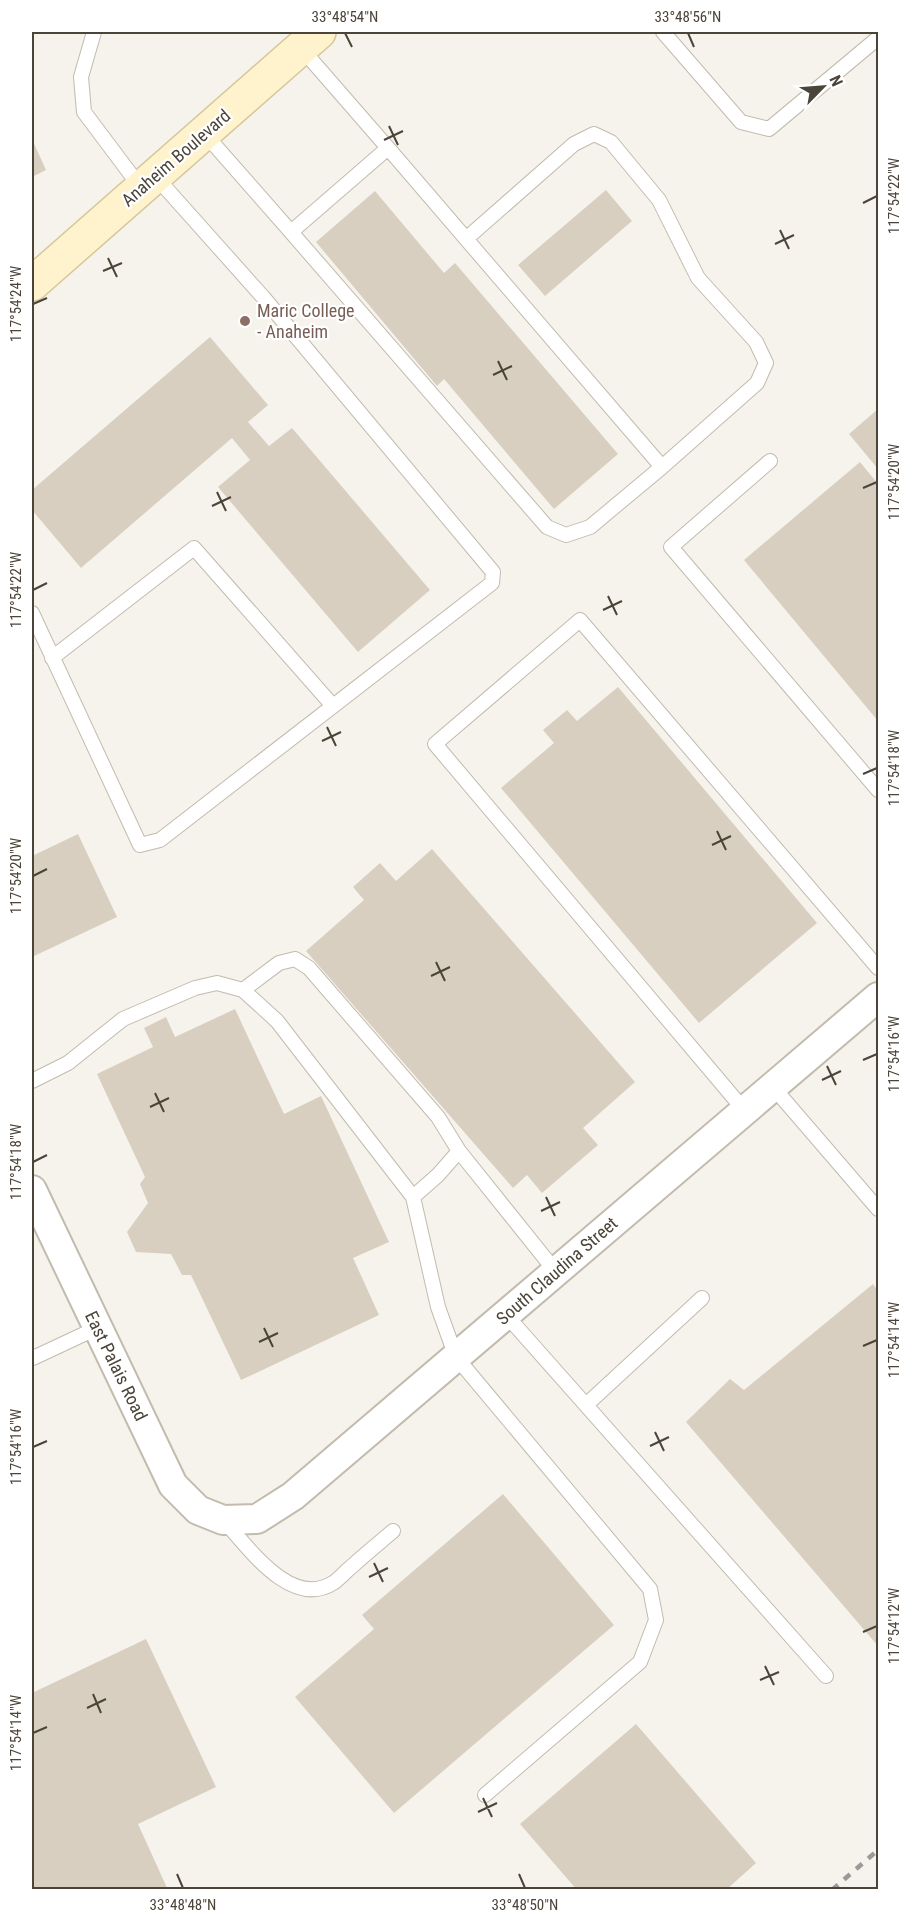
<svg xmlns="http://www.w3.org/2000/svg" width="910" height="1921" font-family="'Roboto Condensed',sans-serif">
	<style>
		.building { fill: #d8cfc1 }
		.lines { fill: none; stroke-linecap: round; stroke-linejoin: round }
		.service-casing { stroke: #c2bbae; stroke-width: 16 }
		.minor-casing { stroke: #c2bbae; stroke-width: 32 }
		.secondary-casing { stroke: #d6c79b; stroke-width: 36 }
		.service { stroke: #fff; stroke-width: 14 }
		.minor { stroke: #fff; stroke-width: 28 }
		.secondary { stroke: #fff3cd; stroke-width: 33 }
		.rail { stroke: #9a9a9a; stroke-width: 4.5; stroke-dasharray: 8 8; stroke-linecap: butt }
		.ticks { fill: none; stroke: #4b4439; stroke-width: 2 }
		.education-dot { fill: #8d6e63; stroke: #fff; stroke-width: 2 }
		.labels { text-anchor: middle; stroke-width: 4.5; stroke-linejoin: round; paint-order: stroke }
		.street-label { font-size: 18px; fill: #4b4439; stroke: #fff }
		.education-label { font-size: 18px; fill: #785e54; stroke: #fff; text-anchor: start }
		.neatline { fill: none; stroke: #4b4439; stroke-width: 2 }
		.ticks-label { font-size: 15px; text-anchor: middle; fill: #4b4439 }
	</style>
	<rect width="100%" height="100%" fill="#f6f3ec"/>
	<path class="building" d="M32,139l14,31 -14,7z
		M606,190l26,31 -87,75 -27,-31z
		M375,191l69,82 11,-10 163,191 -64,55 -110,-130 -7,7 -121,-144z
		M210,337l58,68 -20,17 21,24 23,-18 138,162 -72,62 -140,-165 32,-27 -18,-22 -151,130 -49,-58v-20z
		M878,409v60l-29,-35z
		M860,462l18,22v237l-134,-161z
		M618,687l199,236 -118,100 -198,-235 53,-45 -11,-13 24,-20 10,11z
		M78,834l39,83 -85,40v-101z
		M432,849l203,233 -52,46 15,17 -56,48 -15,-18 -14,13 -207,-237 58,-51 -11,-13 27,-24 16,18z
		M235,1009l49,105 37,-18 68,146 -36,16 26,57 -138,65 -50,-105h-9l-11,-21 -35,-2 -9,-20 21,-29 -8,-19 5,-7 -48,-103 56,-27 -9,-19 22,-11 9,20z
		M873,1284l5,7v355l-192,-224 44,-43 14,11z
		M503,1494l111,131 -220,188 -99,-116 79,-68 -12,-14z
		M146,1639l70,148 -78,37 30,66h-136v-197z
		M636,1724l120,139 -30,27h-149l-57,-66z"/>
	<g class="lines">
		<g class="service-casing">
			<path id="service" d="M94,32l-13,45 3,35 57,76
				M663,32l78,90 28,7 109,-91
				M204,133l87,99 97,-84 -87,-100
				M388,148l274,319
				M291,232l256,295 19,8 24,-8 72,-60 95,-84 9,-20 -10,-21 -58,-64 -39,-78 -48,-58 -17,-8 -20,10 -107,94
				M770,461l-99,86 207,243
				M32,613l108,232 20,-5 332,-257 1,-11 -230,-275 -108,-121
				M52,658l142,-110 139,158
				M243,990l36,-27 16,-4 14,9 129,149 21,34 97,121
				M32,1081l36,-18 55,-44 72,-31 22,-5 26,7 34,31 136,176 25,110 18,50 194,232 6,31 -16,42 -155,133
				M773,1087l105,122
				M745,1111l-310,-367 145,-124 298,348
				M413,1197l25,-22 21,-24
				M506,1315l320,361
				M32,1356l1,2 64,-30
				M586,1405l116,-107
				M225,1522c24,26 66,87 108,61 6,-4 12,-11 17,-15 14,-13 29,-25 43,-37"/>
		</g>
		<g class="minor-casing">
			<path id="minor" d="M32,1190l141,295 25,25 25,10 34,-1 36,-23 585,-499"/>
		</g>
		<g class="secondary-casing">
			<path id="secondary" d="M32,284l287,-252"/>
		</g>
		<use href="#service" class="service"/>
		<use href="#minor" class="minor"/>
		<use href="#secondary" class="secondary"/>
		<path class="rail" d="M832,1890l46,-40"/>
	</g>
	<path class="ticks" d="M345,33l7,14M688,33l6,14M389,126l9,19M384,140l19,-9M863,203l14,-7M780,230l9,19M775,244l19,-9M108,258l9,19M103,271l19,-8M33,304l14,-6M498,361l9,19M493,375l19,-9M863,488l14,-6M217,492l9,19M212,506l19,-9M33,590l14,-7M608,596l9,19M603,610l19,-9M327,727l9,19M322,741l19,-9M863,774l14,-6M717,831l9,19M712,845l19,-9M33,876l14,-7M436,962l9,19M431,976l19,-9M863,1060l14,-6M827,1066l9,19M822,1080l19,-9M155,1093l9,19M150,1107l19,-9M33,1162l14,-7M546,1197l9,19M541,1211l19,-9M264,1328l9,19M259,1342l19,-9M863,1346l14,-6M655,1432l9,19M650,1446l19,-9M33,1447l14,-6M374,1563l9,19M369,1577l19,-9M863,1632l14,-6M765,1666l9,19M760,1680l19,-8M93,1694l8,19M87,1708l19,-9M33,1733l14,-6M483,1798l9,19M478,1812l19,-9M177,1874l6,14M519,1874l6,14"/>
	<circle class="education-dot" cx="245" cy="321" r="6"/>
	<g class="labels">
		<g class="street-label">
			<text transform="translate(176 158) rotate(-41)" y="6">Anaheim Boulevard</text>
			<text transform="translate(557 1271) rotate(-41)" y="6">South Claudina Street</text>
			<text transform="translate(116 1366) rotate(64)" y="6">East Palais Road</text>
		</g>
		<g class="education-label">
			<text x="257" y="317">Maric College<tspan x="257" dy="21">- Anaheim</tspan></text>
		</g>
	</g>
	<rect width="910" height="1921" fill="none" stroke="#ffffff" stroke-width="66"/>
	<g transform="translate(823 87) rotate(65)" stroke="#ffffff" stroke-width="4.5" paint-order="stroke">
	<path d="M0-4.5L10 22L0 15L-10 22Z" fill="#4b4439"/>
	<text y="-9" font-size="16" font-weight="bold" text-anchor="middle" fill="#4b4439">N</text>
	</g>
	<rect x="33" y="33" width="844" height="1855" class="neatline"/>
	<g class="ticks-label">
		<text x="345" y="22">33°48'54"N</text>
		<text x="688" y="22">33°48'56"N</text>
		<text transform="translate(894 196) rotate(-90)" y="5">117°54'22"W</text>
		<text transform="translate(16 304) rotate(-90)" y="5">117°54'24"W</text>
		<text transform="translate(894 482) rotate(-90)" y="5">117°54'20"W</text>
		<text transform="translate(16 590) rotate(-90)" y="5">117°54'22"W</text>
		<text transform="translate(894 768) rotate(-90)" y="5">117°54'18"W</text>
		<text transform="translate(16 876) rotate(-90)" y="5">117°54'20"W</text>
		<text transform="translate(894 1054) rotate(-90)" y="5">117°54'16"W</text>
		<text transform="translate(16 1162) rotate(-90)" y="5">117°54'18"W</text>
		<text transform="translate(894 1340) rotate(-90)" y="5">117°54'14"W</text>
		<text transform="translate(16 1447) rotate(-90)" y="5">117°54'16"W</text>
		<text transform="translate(894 1626) rotate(-90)" y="5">117°54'12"W</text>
		<text transform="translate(16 1733) rotate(-90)" y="5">117°54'14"W</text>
		<text x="183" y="1910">33°48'48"N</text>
		<text x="525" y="1910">33°48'50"N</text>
	</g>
</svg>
